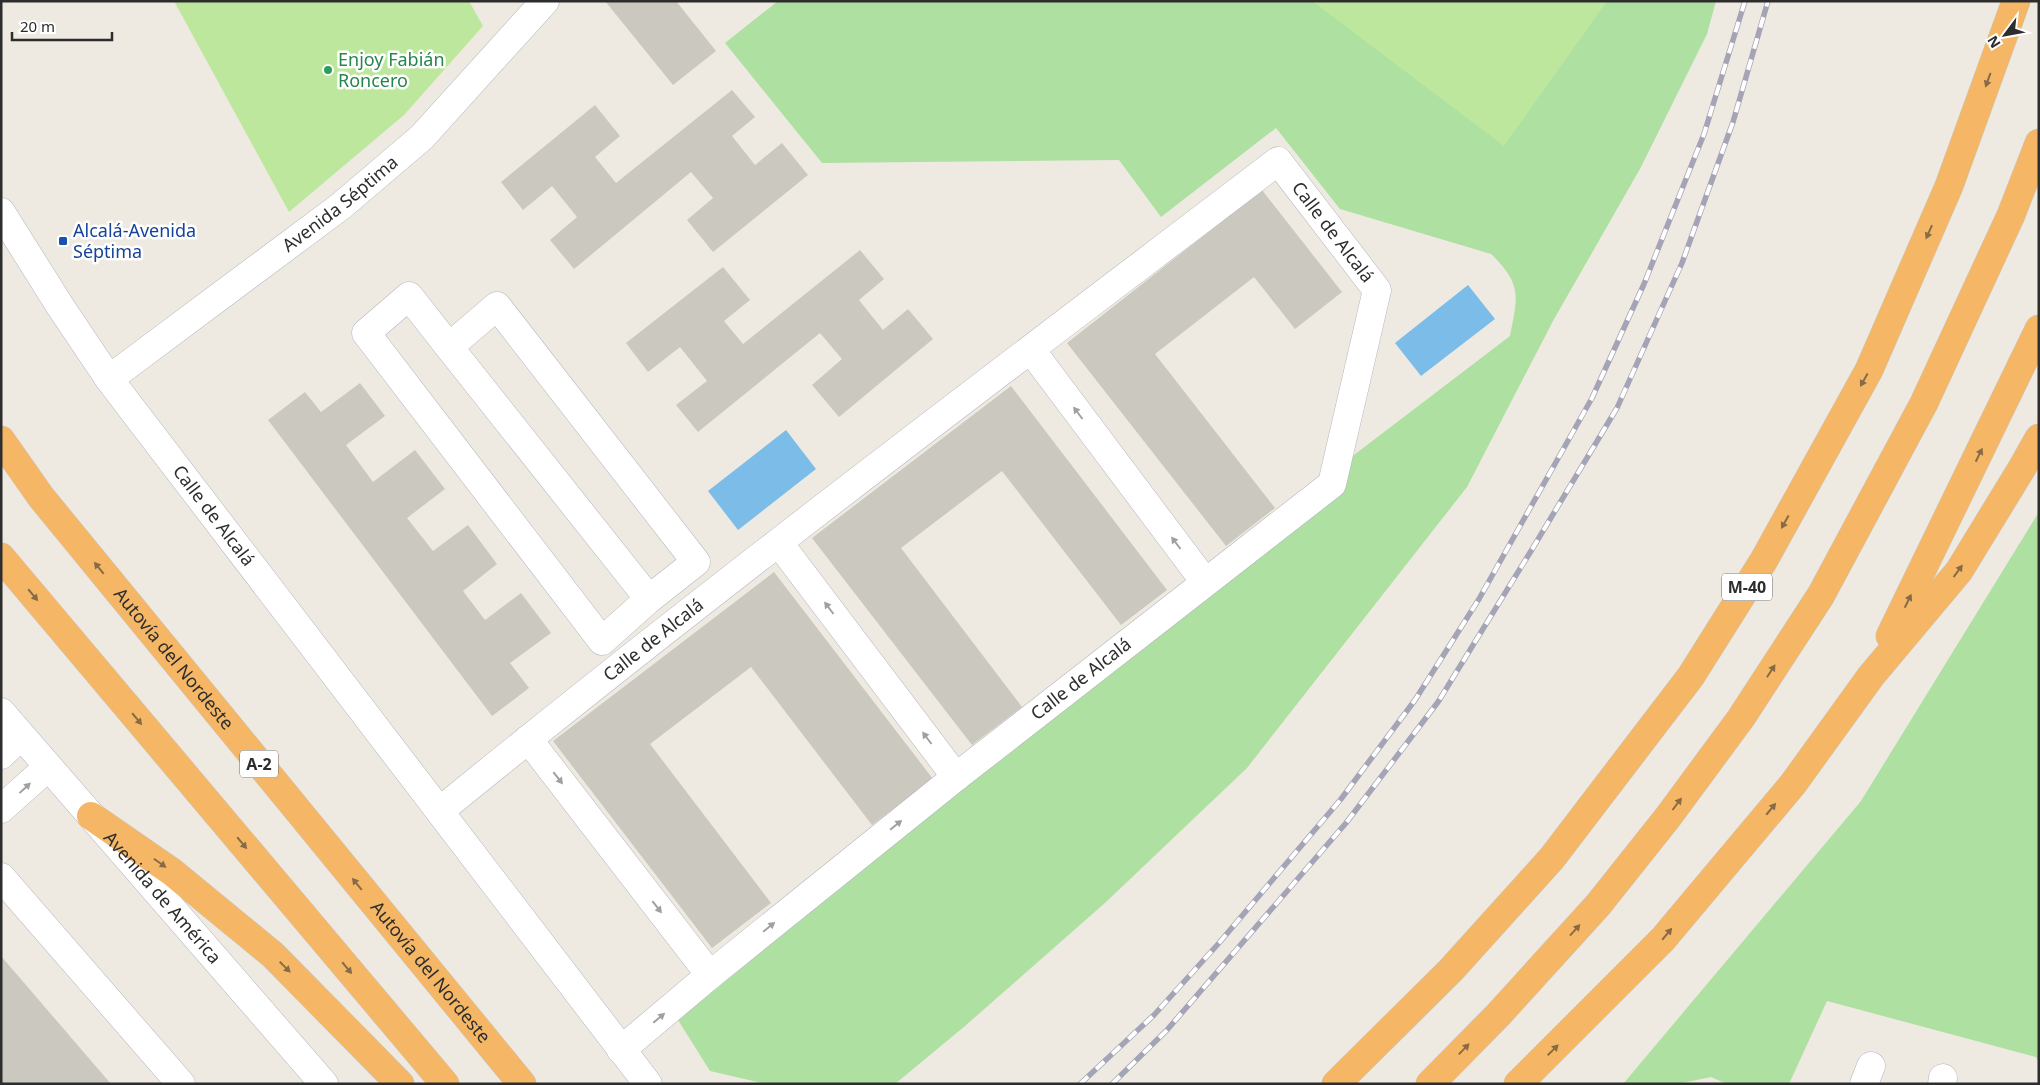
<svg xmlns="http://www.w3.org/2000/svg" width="2040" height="1085" font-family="'Noto Sans',sans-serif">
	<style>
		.green { fill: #aee0a2 }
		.pitch { fill: #bee79e }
		.water { fill: #7cbce8 }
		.building { fill: #cac8bf }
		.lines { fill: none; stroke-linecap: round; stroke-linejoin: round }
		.minor-casing { stroke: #b4b5c0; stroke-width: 29 }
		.highway-casing { stroke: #c8c8c8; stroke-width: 29 }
		.minor { stroke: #fff; stroke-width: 28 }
		.highway { stroke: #f5b765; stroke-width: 28 }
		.rail-casing { stroke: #a4a4b6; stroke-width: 5.5 }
		.rail { stroke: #fff; stroke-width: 4; stroke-dasharray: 11; stroke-linecap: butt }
		.oneway { fill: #876b46 }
		.oneway2 { fill: #a0a0a0 }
		.leisure-dot { fill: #2e9e5b; stroke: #fff; stroke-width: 2 }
		.transit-dot { fill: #1a4fb4; stroke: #fff; stroke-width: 2 }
		.labels { text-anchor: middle; stroke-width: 5; stroke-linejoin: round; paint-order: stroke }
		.shield { fill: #fff; stroke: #6c6c6c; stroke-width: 1 }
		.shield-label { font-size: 16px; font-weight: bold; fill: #2d2d2d }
		.leisure-label { font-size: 18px; fill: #27864d; stroke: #fff; text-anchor: start }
		.street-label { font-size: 18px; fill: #2d2d2d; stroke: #fff }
		.transit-label { font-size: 18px; fill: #164399; stroke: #fff; text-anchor: start }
	</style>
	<rect width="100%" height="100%" fill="#eeeae1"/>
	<path class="green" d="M778,1h938l-9,33 -66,133 -88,154 -86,166 -220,281 -141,134 -141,124 -70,58h-129l-56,-13 -32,-51 179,-146 493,-416 160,-122c8,-40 12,-52 -19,-82l-151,-45 -64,-81 -115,89 -42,-57 -297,3 -97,-120z
		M2039,512v552l-3,-7 -209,-56 -38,83h-62l-16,-7 -34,7h-54l238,-283z"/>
	<path class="pitch" d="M174,1h295l14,25 -79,89 -115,97z
		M1312,1h295l-103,145z"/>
	<path class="water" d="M1468,285l27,34 -74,57 -26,-33z
		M786,430l30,39 -78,61 -30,-39z"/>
	<path class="building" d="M605,1h71l40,50 -43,34z
		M732,90l23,27 -23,19 23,29 27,-22 26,32 -95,77 -26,-32 26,-22 -22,-26 -117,97 -24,-29 27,-23 -25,-31 -29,24 -22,-28 94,-77 25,31 -25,21 21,26z
		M1262,190l80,102 -47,37 -41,-52 -99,77 120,154 -49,38 -159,-203z
		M860,250l24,29 -25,21 24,30 25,-21 25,30 -94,78 -27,-32 30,-26 -22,-26 -122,99 -22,-27 31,-24 -27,-34 -32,25 -22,-29 97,-76 27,33 -26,21 19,23z
		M360,383l25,33 -39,29 27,37 42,-32 30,39 -38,29 26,33 35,-26 29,39 -34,27 22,29 36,-27 30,40 -41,30 19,25 -37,28 -224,-296 37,-28 16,20z
		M1011,386l156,204 -46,35 -119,-154 -101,77 121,159 -50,38 -160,-207z
		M774,572l159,207 -61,46 -121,-158 -101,77 121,159 -59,45 -159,-207z
		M1,956l110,128h-110z"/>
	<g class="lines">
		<g class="minor-casing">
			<g id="minor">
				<path id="s1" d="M1,212l59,94 49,73 539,705"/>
				<path d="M409,296l40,51 48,-41 199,256 -47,37 -47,42 -236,-308z"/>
				<path d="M449,347l200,252"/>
				<path d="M1031,350l174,232"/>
				<path id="s2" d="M109,379l232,-173 81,-69 123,-136"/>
				<path d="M779,543l177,234"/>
				<path id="s3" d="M1,712l323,372"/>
				<path d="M1,755l20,-19"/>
				<path d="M1,809l47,-42"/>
				<path id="s4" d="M441,810c273,-223 556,-435 837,-649l99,129 -45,194 -376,293 -246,198 -182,-236"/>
				<path d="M1,877l180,207"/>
				<path d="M621,1050l89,-75"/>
				<path d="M1864,1084l7,-18"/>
				<path d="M1942,1084l1,-6"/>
			</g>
		</g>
		<g class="highway-casing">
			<g id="highway">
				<path id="s5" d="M1,440l40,57 481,587"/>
				<path d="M1,557l444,527"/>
				<path d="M1890,636l149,-307"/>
				<path d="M91,816l81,56 101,83 127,129"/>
				<path d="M1336,1084l115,-114 101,-112 139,-182 73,-116 105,-190 80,-184 67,-185"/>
				<path d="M1430,1084l68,-69 100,-110 70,-88 73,-99 80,-123 103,-192 87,-188 28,-72"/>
				<path d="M1518,1084l145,-145 130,-155 78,-108 88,-105 63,-103 17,-30"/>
			</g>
		</g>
		<use href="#minor" class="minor"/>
		<use href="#highway" class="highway"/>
		<g class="rail-casing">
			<path id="rail" d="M1080,1084l74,-69 65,-72 122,-144 74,-99 64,-101 113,-201 52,-114 60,-150 41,-133
				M1112,1084l55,-54 179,-207 92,-121 93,-151 86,-143 65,-145 51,-141 35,-121"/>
		</g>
		<use href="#rail" class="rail"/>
	</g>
	<defs><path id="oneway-solid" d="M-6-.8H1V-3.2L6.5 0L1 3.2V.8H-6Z" transform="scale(1.25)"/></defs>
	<g class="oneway">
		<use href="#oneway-solid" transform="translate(1988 80) rotate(110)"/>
		<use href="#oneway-solid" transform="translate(1929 232) rotate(114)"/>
		<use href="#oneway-solid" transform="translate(1864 380) rotate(119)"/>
		<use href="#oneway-solid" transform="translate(1979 455) rotate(-64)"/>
		<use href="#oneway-solid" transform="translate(1785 522) rotate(119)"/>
		<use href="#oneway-solid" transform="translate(99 568) rotate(-129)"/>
		<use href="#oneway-solid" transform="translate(1958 571) rotate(-54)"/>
		<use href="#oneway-solid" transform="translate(33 595) rotate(50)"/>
		<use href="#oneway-solid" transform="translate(1908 601) rotate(-64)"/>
		<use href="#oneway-solid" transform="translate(1771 671) rotate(-57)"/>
		<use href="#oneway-solid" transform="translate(137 719) rotate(50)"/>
		<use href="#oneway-solid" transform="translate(1677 804) rotate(-53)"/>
		<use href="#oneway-solid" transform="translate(1771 809) rotate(-50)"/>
		<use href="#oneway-solid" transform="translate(242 843) rotate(50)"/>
		<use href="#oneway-solid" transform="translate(160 863) rotate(35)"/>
		<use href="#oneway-solid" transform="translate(357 884) rotate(-129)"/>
		<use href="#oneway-solid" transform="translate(1575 930) rotate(-48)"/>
		<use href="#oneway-solid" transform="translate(1667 934) rotate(-50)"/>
		<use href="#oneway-solid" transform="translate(285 967) rotate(45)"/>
		<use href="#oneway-solid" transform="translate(347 968) rotate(50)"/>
		<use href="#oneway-solid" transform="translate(1464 1049) rotate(-46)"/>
		<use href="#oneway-solid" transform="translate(1553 1050) rotate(-45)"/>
	</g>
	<g class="oneway2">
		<use href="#oneway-solid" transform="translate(1078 413) rotate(-127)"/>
		<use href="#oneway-solid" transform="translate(1176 543) rotate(-127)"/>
		<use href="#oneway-solid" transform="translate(829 608) rotate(-127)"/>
		<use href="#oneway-solid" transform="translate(927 738) rotate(-127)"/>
		<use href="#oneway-solid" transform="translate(558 778) rotate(52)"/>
		<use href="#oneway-solid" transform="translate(25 788) rotate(-43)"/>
		<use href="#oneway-solid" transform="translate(896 825) rotate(-39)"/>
		<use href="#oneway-solid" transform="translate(657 907) rotate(52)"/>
		<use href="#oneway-solid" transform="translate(769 927) rotate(-39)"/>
		<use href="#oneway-solid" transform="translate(659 1018) rotate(-40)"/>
	</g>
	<circle class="leisure-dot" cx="328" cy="70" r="5"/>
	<rect class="transit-dot" x="58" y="236" width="10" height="10" rx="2.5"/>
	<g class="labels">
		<g class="shield">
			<rect x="1722" y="573.5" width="50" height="27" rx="4"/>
			<rect x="240" y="750.5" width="38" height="27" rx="4"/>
		</g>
		<g class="shield-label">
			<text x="1747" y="593">M-40</text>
			<text x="259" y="770">A-2</text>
		</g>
		<g class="leisure-label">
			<text x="338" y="66">Enjoy Fabián<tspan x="338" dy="21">Roncero</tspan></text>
		</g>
		<g class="street-label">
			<text dy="6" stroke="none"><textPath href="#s2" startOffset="290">Avenida Séptima</textPath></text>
			<text dy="6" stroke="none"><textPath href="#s4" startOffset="1149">Calle de Alcalá</textPath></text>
			<text dy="6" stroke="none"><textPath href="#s1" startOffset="371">Calle de Alcalá</textPath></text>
			<text dy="6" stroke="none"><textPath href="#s4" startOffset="272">Calle de Alcalá</textPath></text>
			<text dy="6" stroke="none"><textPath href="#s5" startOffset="279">Autovía del Nordeste</textPath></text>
			<text transform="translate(1081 679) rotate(-38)" y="6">Calle de Alcalá</text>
			<text dy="6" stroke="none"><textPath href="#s3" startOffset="246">Avenida de América</textPath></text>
			<text dy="6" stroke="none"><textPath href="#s5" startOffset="684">Autovía del Nordeste</textPath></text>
		</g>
		<g class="transit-label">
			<text x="73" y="237">Alcalá-Avenida<tspan x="73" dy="21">Séptima</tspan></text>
		</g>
	</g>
	<rect width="2040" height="1085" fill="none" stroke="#2d2d2d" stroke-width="5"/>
	<g transform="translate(2005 35) rotate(238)" stroke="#ffffff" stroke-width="4" paint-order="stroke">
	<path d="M0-4L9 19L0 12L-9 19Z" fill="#2d2d2d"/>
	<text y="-8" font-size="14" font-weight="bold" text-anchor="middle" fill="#2d2d2d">N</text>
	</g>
	<path d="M12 32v8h100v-8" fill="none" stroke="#2d2d2d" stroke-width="2.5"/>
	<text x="20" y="32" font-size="15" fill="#2d2d2d" stroke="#ffffff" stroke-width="4" paint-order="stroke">20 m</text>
</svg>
